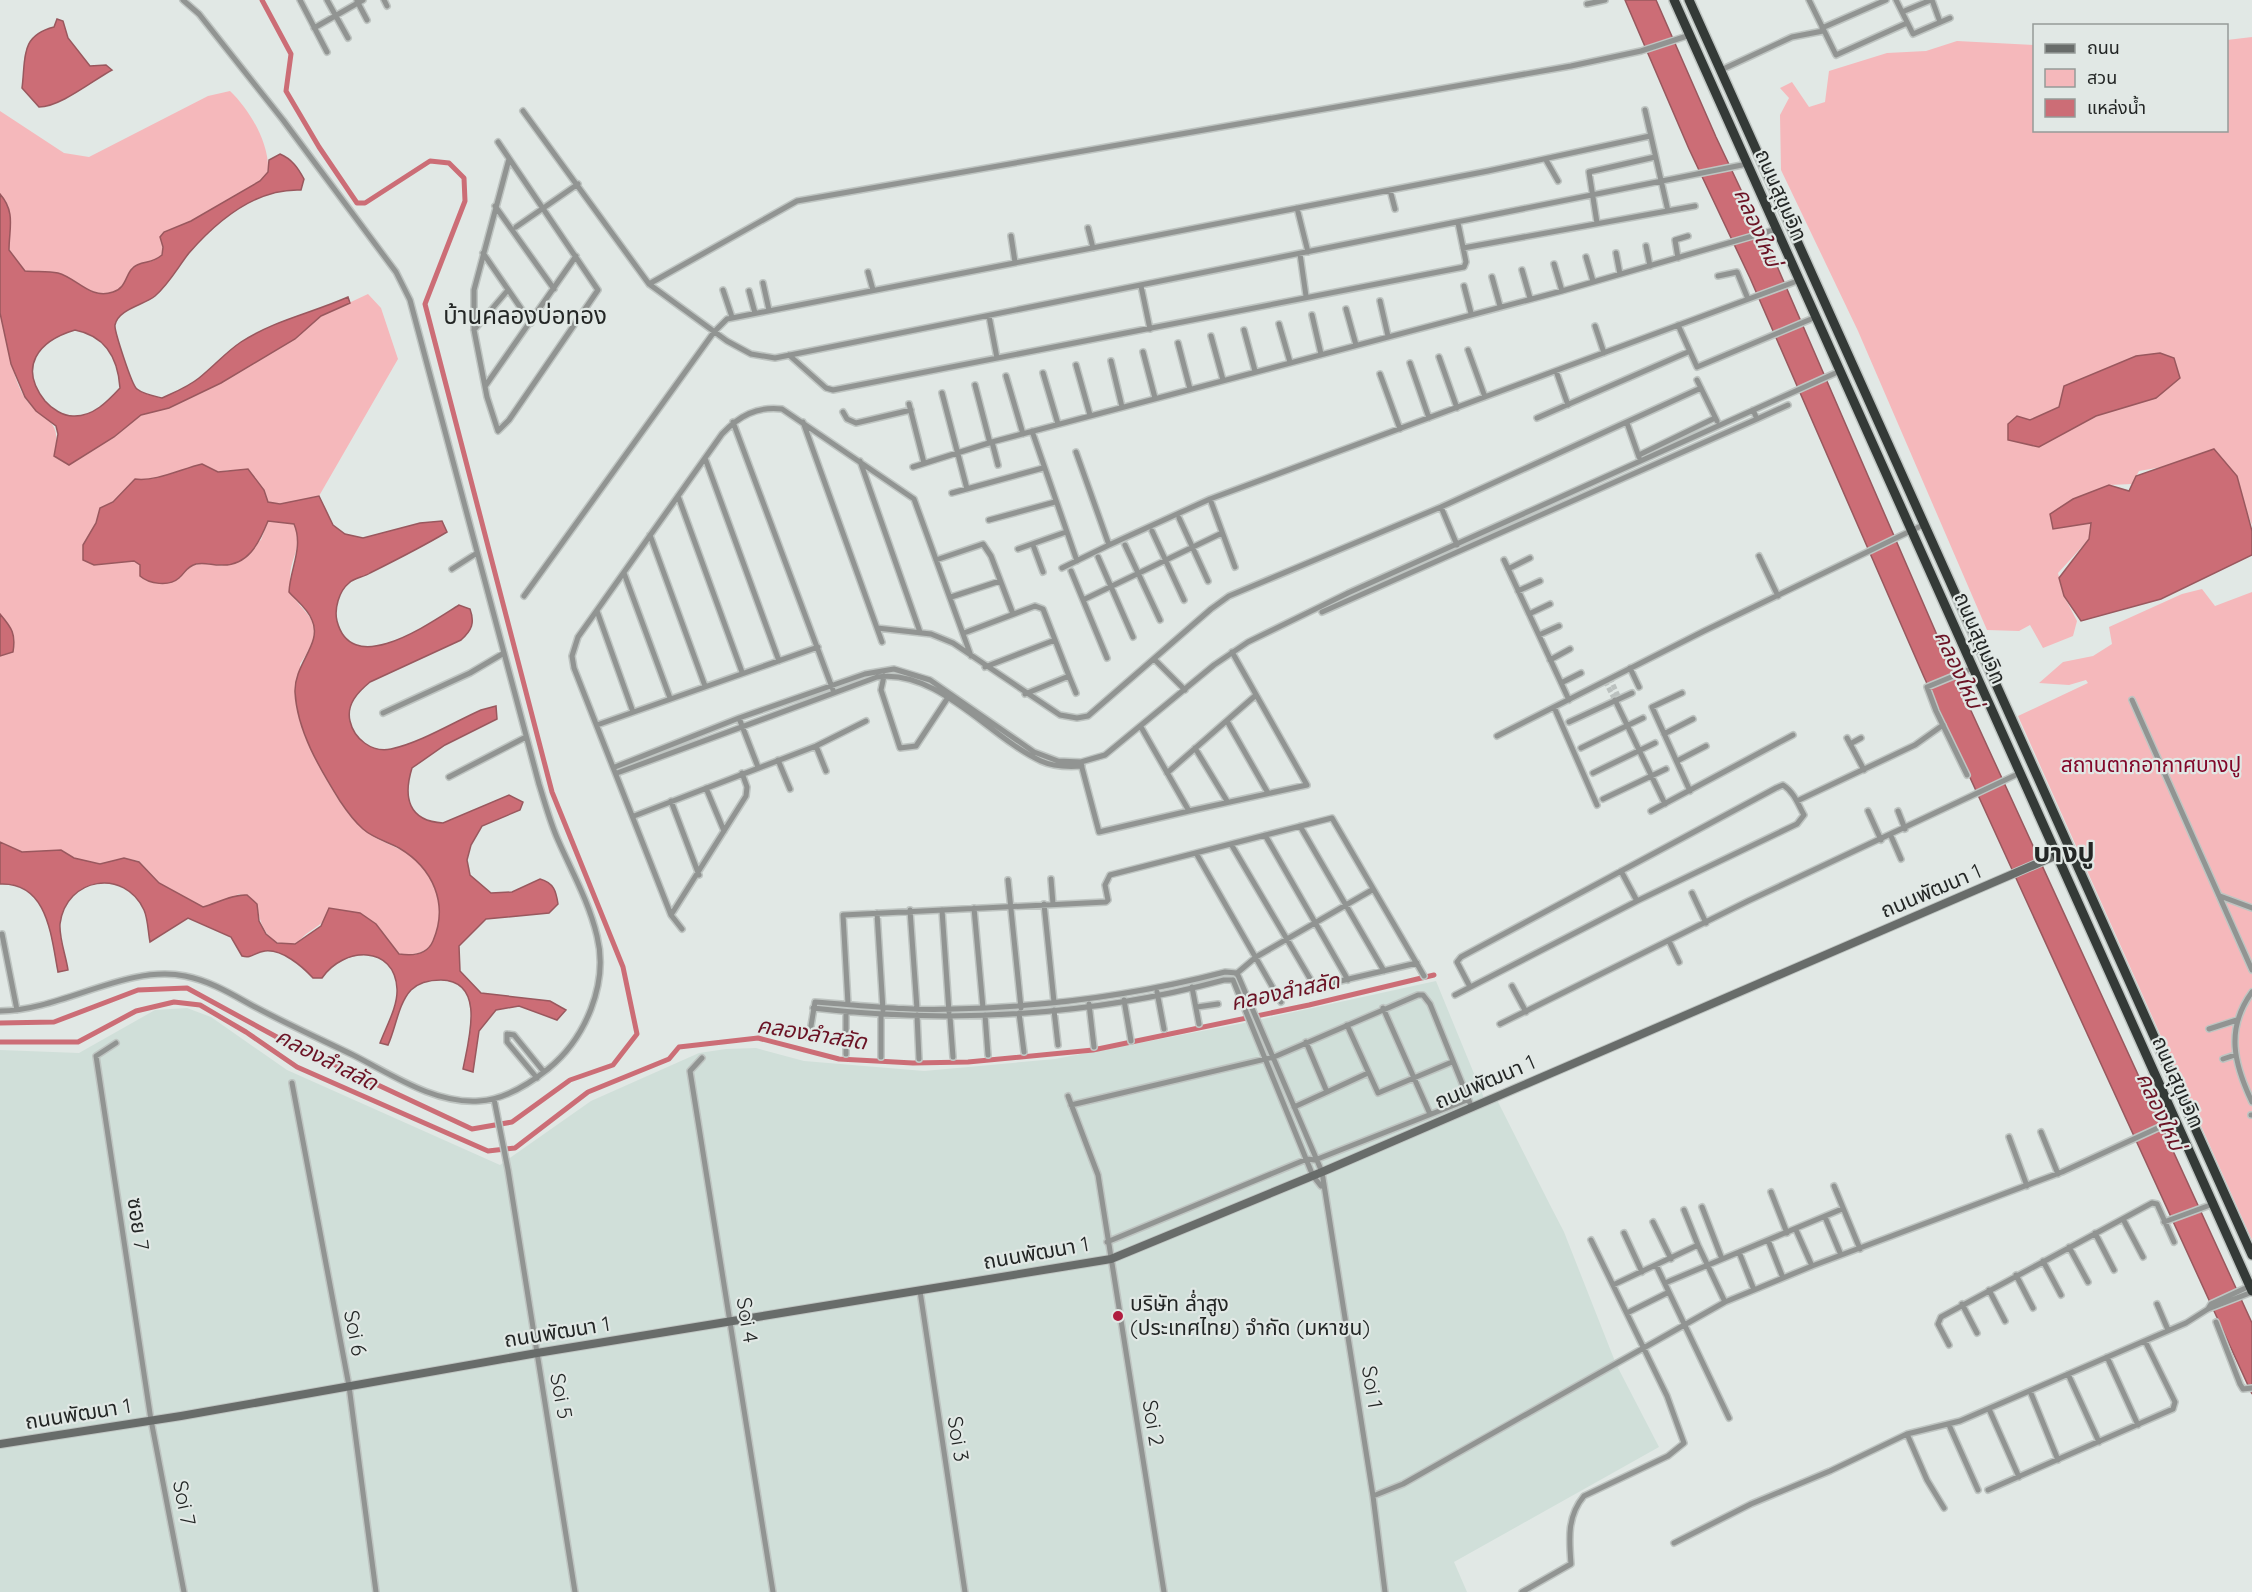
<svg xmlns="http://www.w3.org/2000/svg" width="2252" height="1592" font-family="Quicksand,'Noto Sans Thai',sans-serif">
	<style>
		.built { fill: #d0dfd9 }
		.green { fill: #f5b8bb }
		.water { fill: #cc6d76; stroke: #99585e; stroke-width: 1.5; fill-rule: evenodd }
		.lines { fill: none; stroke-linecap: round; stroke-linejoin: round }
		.canal { stroke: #cc6d76; stroke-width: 5 }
		.street-tunnel { stroke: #bbc1bf; stroke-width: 5; stroke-dasharray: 5 2.5; stroke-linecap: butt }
		.street-casing { stroke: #bfc5c2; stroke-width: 8 }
		.secondary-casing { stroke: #bfc5c2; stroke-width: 10 }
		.highway-casing { stroke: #bfc5c2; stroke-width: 12 }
		.street { stroke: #919492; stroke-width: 5 }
		.secondary { stroke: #686c6a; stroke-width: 8 }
		.highway { stroke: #343a37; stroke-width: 9 }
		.poi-dot { fill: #b01d3f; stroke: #e1e8e5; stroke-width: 2 }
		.labels { text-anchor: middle; stroke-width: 4.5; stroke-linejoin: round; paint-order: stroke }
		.street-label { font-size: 21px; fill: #232625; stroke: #e1e8e5 }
		.park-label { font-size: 21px; fill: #810729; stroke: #e1e8e5 }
		.poi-label { font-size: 21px; fill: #232625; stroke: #e1e8e5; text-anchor: start }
		.water-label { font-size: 22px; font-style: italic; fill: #6b1325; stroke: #e1e8e5 }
		.quarter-label { font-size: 24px; fill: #232625; stroke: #e1e8e5 }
		.district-label { font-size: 27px; font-weight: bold; fill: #232625; stroke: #e1e8e5 }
	</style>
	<rect width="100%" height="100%" fill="#e1e8e5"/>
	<path class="built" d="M1436,981l48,117 10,-4 56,111 14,27 52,132 43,83 -205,115 13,30h-1467v-542l79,3 76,-43 32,-2 24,9 76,53 213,95 91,-64 108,-48 27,-4 30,-1 48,13 120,10 131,-12 189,-36z"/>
	<path class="green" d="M2252,37v488l-12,-30 -26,-46 -46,17 -29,5 -7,13 -23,1 -18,37 -2,17 -31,34 6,23 13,25 -4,15 -30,12 -13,-23 -11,6 -32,-1 -129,-299 -77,-161 -1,-55 9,-17 -9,-10 12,-6 17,25 16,-5 4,-31 58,-18 39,-2 31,-10 77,4v85h192l1,-90z
		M230,91c20,19 40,53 38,81l-8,9 -69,40 -27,11 -4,5 3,10 -1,8c-11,9 -15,5 -25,10 -12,5 -9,23 -23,27 -24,8 -37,-14 -56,-19 -10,-2 -22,-1 -33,-2 -5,-5 -12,-11 -14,-18 -9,-21 8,-36 -11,-59v-83l64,42 25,4 119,-61z
		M368,294l13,14 17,51 -79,137 -39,8 -12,-2 -4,-12 -35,-20 -11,2 -16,-8c-21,5 -47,18 -67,15l-22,23 -13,6 -4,15 -13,22 11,20 40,-4 6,4v10l40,3c11,-18 24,-15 42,-12l39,-26 7,-19 26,3c10,24 -4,32 -4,54 -1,39 48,33 10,86 2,29 0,63 13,89 12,25 29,57 50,76 18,16 46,19 62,39 22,29 25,94 -26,86l-23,-30 -16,-11 -30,-5c-5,14 -9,16 -21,24 -5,3 -10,10 -15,12 -26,5 -35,-21 -37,-40l-18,-10 -15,8 -21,5 -44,-24 -20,-22 -15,-3 -24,6 -26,-6 -13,-8 -39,2 -22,-10v-529c10,28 9,59 25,85 15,23 37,19 30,51l14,16 45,-28 27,-22 28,-7 52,-25 74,-44 26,-23z
		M2202,589l13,17 37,-14v648l-234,-524 70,-33 -2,-3 -17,5 -30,-2 24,-21 30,-6 19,-12 -3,-17 73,-33z"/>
	<path class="water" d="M1625,0h31l60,137 61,129 173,399 302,658v71l-328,-717 -174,-399 -61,-129z
		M57,19l6,2 5,17 22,28 16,-1 6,5c-20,11 -52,37 -73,37l-17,-19c4,-29 -3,-52 32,-61z
		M280,154c12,5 18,14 24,25l-3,11c-45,-2 -84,31 -112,63 -11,14 -20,31 -34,43 -11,9 -37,13 -40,29 -1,5 17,61 22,64 6,5 17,7 25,9 13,-6 26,-11 37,-20 15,-12 27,-26 42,-36 34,-22 71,-29 107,-45l2,6 -29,13 -26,23 -74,44 -52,25 -28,7 -27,22 -45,28 -15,-9 4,-22 -2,-8 -20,-15 -11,-14 -14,-33 -11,-51v-119c16,18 9,35 9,56l16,21c11,1 23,0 33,2 19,5 32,27 55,19 15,-4 12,-22 24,-27 10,-5 14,-1 25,-10l1,-8 -3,-10 4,-5 27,-11 69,-40 8,-9 1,-12zM75,330c31,6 43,28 45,58 -12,13 -27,29 -47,28 -10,0 -21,-7 -28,-15 -27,-34 -7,-60 30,-71z
		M2160,353l14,5 6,20 -24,20 -60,18 -57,31 -31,-7v-16l9,-8 13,4 29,-13 5,-21 72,-30z
		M2214,449l23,27 15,55v24l-91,44 -80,22 -17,-25 -5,-18 30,-39 2,-16 -38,6 -3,-15 23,-15 36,-14 20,6 7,-15z
		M202,464l16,8 30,-3 16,21 4,12 12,2 39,-8 14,29 12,9 18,4 57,-15 22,-2 5,11c-25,15 -51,28 -77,41 -6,4 -16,5 -21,10 -10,8 -15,26 -12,38 15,58 93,2 122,-16l11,4c5,14 2,21 -9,31l-91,42c-12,10 -24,22 -20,39 4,18 22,32 41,28 29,-6 63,-27 90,-39l15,-4 1,13 -52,26 -33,23c-9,29 -4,53 31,55l66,-28 14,7 -3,8 -38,16 -11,19 -4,15 3,15 21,18 21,-1 28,-13c14,4 16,12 18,25l-9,9 -63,6 -27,27 1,25 21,22 69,8 16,9 -9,10 -38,-14 -23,4 -17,21 -6,41 -10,-3c5,-27 24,-88 -22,-89 -11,0 -22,2 -30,10 -13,14 -15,38 -23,55l-8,-2c6,-16 18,-37 17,-54 -2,-44 -53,-43 -75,-11h-9c-11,-12 -31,-29 -48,-27 -10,1 -13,8 -23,5l-11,-19 -43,-19 -38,24c-2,-10 -2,-23 -6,-32 -19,-42 -78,-33 -84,14 -1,14 6,32 8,46l-10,2c-7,-36 -10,-90 -58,-88v-42l22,10 39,-2 13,8 26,6 24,-6 15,4 20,21 44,24c14,-4 30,-13 44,-12l10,9 2,17 7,13 11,9 18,1 26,-18 8,-18 31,5 16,11 23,30c13,2 28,1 34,-13 16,-37 0,-73 -34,-93 -11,-6 -26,-10 -36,-19 -8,-7 -17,-19 -23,-28 -20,-32 -43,-70 -45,-109 -1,-28 28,-49 17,-72 -4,-11 -15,-19 -23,-28 1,-23 15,-45 5,-68l-26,-3c-9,22 -20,46 -48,44 -8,0 -16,-3 -24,-1 -10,3 -10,8 -17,14 -10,9 -30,6 -39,-2v-11l-6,-4 -40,4 -11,-5v-15l13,-22 4,-15 13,-6 22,-23c20,3 46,-10 67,-15z
		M0,614c12,14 16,20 13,38l-13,4z"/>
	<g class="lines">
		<path class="canal" d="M0,1023l54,-1 84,-32 49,-2 99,54 186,87 40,-7 58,-42 43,-15 24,-31 -14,-67 -71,-175 -127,-488 40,-103 -1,-23 -15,-15 -19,-2 -65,42h-8l-38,-56 -33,-56 5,-37 -29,-54
			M0,1042h78l58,-31 38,-9 26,3 46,27 51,35 191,84 27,-3 73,-56 81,-33 10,-12 79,-9 81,21 74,4 55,-1 125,-12 216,-45 125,-30"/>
		<path class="street-tunnel" d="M1610,678l9,20
			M1605,681l10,19"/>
		<g class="street-casing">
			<path id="street" d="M300,0l27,52
				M327,0l21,38
				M384,0l3,6
				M1809,0l27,55 71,-32
				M1896,0l17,34 37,-16
				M1932,0l8,22
				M357,1l10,19
				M1587,4l18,-4
				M1902,12l29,-12
				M314,28l49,-28
				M1822,28l64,-28
				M1721,70l71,-33 31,-6
				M1645,110l23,101
				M523,111l126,173 78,57 24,13 24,4 972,-194
				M498,142l100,148 -89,130 -11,11 -11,-34 -13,-67v-40l35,-131
				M1546,160l12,21
				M1390,190l5,19
				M495,206l59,83
				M1297,208l11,44
				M1597,223l-8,-51 66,-15
				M516,227l62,-43
				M1088,228l5,20
				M1011,236l4,26
				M1646,246l4,20
				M1463,248l232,-42
				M483,253l48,70
				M1616,253l4,21
				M1300,254l6,42
				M1586,257l7,24
				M1678,258l-3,-18 13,-4
				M1554,264l8,27
				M1522,270l8,28
				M868,272l5,18
				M1718,276l19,-4 11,27
				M1492,277l8,29
				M763,283l6,27
				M649,284l148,-83 774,-135 70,-15 49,-16
				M1141,286l9,43
				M1464,286l7,27
				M723,290l9,27
				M749,291l6,22
				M1380,301l8,35
				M1346,309l10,36
				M1312,315l9,39
				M989,316l8,42
				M1279,324l11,38
				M1678,325l19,42 119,-50
				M1595,326l9,27
				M474,330l34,-40
				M1244,330l11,41
				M1211,336l12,44
				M1178,343l12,46
				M1468,350l17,47
				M1143,352l12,46
				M789,355l37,33 7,2 631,-123 2,-5 -8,-39
				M1439,357l18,51
				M1111,361l11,46
				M1410,363l19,55
				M1076,365l14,50
				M1556,371l12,34
				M1043,373l15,51
				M1380,374l20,55
				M1006,376l17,58
				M1697,380l20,41
				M486,385l90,-129
				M975,385l15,58
				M942,393l25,96
				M909,404l15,59
				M843,412l4,7 9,4 55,-13
				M1537,418l151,-66
				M1757,419l31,-14
				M733,422l100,268
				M803,422l79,220
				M1627,423l12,34
				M1032,431l45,130
				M992,442l6,23
				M1076,452l33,93 101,-46 590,-219
				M1639,455l76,-37
				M705,458l74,203
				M860,461l60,171
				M913,467l79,-25 570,-151 215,-62
				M952,493l91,-25
				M678,496l64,176
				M1210,499l25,68
				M1441,507l16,38
				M1179,518l29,63
				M989,520l66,-18
				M1152,531l32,69
				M650,535l55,151
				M1033,545l10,27
				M1125,545l35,75
				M1018,549l48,-17
				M1759,556l19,40
				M1098,557l35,80
				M936,560l47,-16 8,12 22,58
				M1504,560l65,140
				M1062,568l47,-23
				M452,569l25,-16
				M1508,569l22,-11
				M1071,571l36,87
				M624,573l46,125
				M1518,591l22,-10
				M524,596l190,-264 13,-13 761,-148 162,-35
				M951,597l49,-16
				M1083,600l139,-67
				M597,611l36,101
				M1322,612l435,-193 -4,-9
				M1529,614l21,-10
				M877,628l54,6 22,9 107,72 17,3 11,-2 123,-107 18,-13 212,-89 260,-119
				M964,633l71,-27 8,3 26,67 -44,18
				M1539,635l20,-9
				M1154,659l31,31
				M1550,660l20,-11
				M985,667l70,-27
				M1630,668l9,19
				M884,676l-3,14 19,58 16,-2 31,-47
				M1069,676l7,17
				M1561,683l20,-10
				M1682,693l-30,14 38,84
				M1615,700l50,104
				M2132,700l120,270
				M1554,707l43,98
				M383,713l87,-40 34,-20
				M739,718l19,49
				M1227,721l41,72
				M1569,722l63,-29
				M597,725l221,-78
				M1141,727l48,84 118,-26 -75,-133
				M1664,734l29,-15
				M1497,736l207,-105 221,-107
				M1847,738l17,32
				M1850,744l11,-6
				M816,746l10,25
				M1195,748l32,53
				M1581,748l62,-30
				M778,760l12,29
				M1677,761l29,-15
				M1081,764l18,68 90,-21
				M615,767l124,-49 126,-44 29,-5 36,11 104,72 24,9 23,1 24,-7 109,-90 34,-23 100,-49 492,-222
				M617,773l260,-96c60,-9 112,60 164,84 13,6 27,6 41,5
				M742,773l5,14 -1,9 -75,119 -97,-247 -2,-12 6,-19 144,-203c17,-18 35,-28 60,-25l132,90 57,157
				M1167,773l89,-78
				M1593,773l62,-30
				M1967,775l-31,-64 -9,-24 46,-19
				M449,777l77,-40
				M706,788l18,43
				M1603,799l63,-30
				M671,801l28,74
				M1797,801l118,-56 28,-20
				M1651,811l142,-76
				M1868,811l13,29
				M1898,811l7,18
				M634,816l182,-70 50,-25
				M1300,826l84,145
				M1265,835l83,145
				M1891,836l10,23
				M1231,844l84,143 102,-24
				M1196,853l85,149
				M1621,871l16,30
				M1051,879l2,25
				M1008,880l13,128
				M1692,893l14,30
				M2220,896l32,12
				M1044,904l10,98
				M974,908l9,100
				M910,910l7,99
				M942,910l7,102
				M877,913l6,97
				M671,915l11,14
				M2,934l15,76
				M1669,941l10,21
				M1236,974l20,-17 116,-67
				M1233,980l80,196 8,10
				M1512,986l14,26
				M1192,987l7,37
				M1157,992l7,37
				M2252,992c-27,37 -18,72 0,110
				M1455,995l182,-94 160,-77 7,-9c-6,-11 -10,-23 -21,-30l-7,3 -315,169 -4,5 12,23
				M1124,1000l7,41
				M848,1004l-5,-89 263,-13 2,-2 -3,-15 5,-10 222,-57 92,158
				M1089,1004l5,43
				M1197,1007l21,-3
				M813,1008c136,16 278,8 411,-28h9
				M1383,1008l47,106
				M1054,1010l4,35
				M0,1011c61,0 126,-47 185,-35 26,5 48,19 70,31 32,17 65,32 98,48 38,19 81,49 126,46 24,-1 50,-17 69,-32 37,-30 61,-85 49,-133 -8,-34 -25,-64 -39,-96 -8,-18 -13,-37 -19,-56l-129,-484 -14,-28 -113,-152 -84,-106 -16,-14
				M1019,1013l5,39
				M917,1015l2,44
				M985,1015l3,40
				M950,1017l3,40
				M1500,1024l248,-123 272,-128
				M1347,1025l31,68 74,-31
				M2209,1029l28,-9
				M809,1038l6,-36c46,3 92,9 138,7 91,-2 183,-14 272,-37l12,1 85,199 51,324 12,96
				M1306,1042l21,50 41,-19
				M116,1043l-20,13 55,364 33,172
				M846,1054v-42
				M881,1057v-42
				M702,1058l-12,13 83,521
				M2223,1059l12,-4
				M537,1078l-30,-36v-8l7,1 30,37
				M292,1083l57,303 27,206
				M1068,1096l30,79 66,417
				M494,1099l14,71 67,422
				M1071,1105l203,-48 144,-62h5l7,9 42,104
				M1294,1107l33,-15
				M2251,1115h1
				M2041,1132l17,42
				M2009,1137l18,49
				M1834,1186l26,63
				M1771,1192l16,41
				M1702,1207l20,52
				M1684,1210l14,35 27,57
				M1825,1217l16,38
				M2123,1219l20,38
				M1653,1222l18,37
				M2164,1222l49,-18
				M1796,1230l16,36
				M1624,1233l18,39
				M2095,1233l19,37
				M1768,1240l15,38
				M1107,1242l200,-83 8,1 152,-60
				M2069,1247l19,35
				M1739,1252l15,38
				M2043,1261l18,34
				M1656,1265l73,153
				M2016,1275l17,33
				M1665,1283l177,-74
				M1613,1285l85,-40
				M1989,1290l16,31
				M920,1291l45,301
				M1962,1304l15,29
				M2157,1304l11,26
				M2208,1309l3,-5 39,-18
				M1627,1313l42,-21
				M2216,1322l24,62 3,5 9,-1
				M1949,1345l-11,-21 3,-7 211,-114 5,1 17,38
				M2107,1357l31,68
				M2068,1374l31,68
				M2030,1391l28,69
				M1989,1409l30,68
				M1949,1425l29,65
				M1907,1434l20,46 17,28
				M1988,1490l185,-81 2,-7 -30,-61
				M1373,1496l30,-12 322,-182 87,-36 250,-94 113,-52
				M1674,1543l77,-39 79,-33 77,-37 53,-13 226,-98 22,-14 44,-17
				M1522,1592l49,-28c-2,-25 -4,-48 13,-68l84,-40 16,-13 -17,-47 -76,-156"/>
		</g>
		<g class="secondary-casing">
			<path id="secondary" d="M0,1444l181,-28 356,-63 574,-94 211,-87 735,-317"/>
		</g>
		<g class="highway-casing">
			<path id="highway" d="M1674,0l578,1291
				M1689,0l563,1255"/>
		</g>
		<use href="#street" class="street"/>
		<use href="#secondary" class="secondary"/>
		<use href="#highway" class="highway"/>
	</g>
	<circle class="poi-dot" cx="1118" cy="1316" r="6"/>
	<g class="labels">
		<g class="street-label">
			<text transform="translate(1781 195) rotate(66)" y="7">ถนนสุขุมวิท</text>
			<text transform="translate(1980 638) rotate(66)" y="7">ถนนสุขุมวิท</text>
			<text transform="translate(1931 891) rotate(-23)" y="7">ถนนพัฒนา 1</text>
			<text transform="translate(1485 1082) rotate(-23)" y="7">ถนนพัฒนา 1</text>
			<text transform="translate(2178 1082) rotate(66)" y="7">ถนนสุขุมวิท</text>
			<text transform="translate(138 1224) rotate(82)" y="7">ซอย 7</text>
			<text transform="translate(1036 1253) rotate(-10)" y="7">ถนนพัฒนา 1</text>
			<text transform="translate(747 1320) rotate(81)" y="7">Soi 4</text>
			<text transform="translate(557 1332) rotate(-9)" y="7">ถนนพัฒนา 1</text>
			<text transform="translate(355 1333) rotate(79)" y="7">Soi 6</text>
			<text transform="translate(1372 1387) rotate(81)" y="7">Soi 1</text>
			<text transform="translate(561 1396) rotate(80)" y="7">Soi 5</text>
			<text transform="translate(78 1414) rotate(-9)" y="7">ถนนพัฒนา 1</text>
			<text transform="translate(1153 1423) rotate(81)" y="7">Soi 2</text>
			<text transform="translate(958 1439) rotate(81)" y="7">Soi 3</text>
			<text transform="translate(184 1503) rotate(79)" y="7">Soi 7</text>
		</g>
		<g class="park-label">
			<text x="2151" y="772">สถานตากอากาศบางปู</text>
		</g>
		<g class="poi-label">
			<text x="1130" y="1311">บริษัท ล่ำสูง<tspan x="1130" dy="24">(ประเทศไทย) จำกัด (มหาชน)</tspan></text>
		</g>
		<g class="water-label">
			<text transform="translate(1758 227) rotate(66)" y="8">คลองใหม่</text>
			<text transform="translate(1959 669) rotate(65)" y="8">คลองใหม่</text>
			<text transform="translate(1285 991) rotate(-12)" y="8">คลองลำสลัด</text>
			<text transform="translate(812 1033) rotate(9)" y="8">คลองลำสลัด</text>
			<text transform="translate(327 1059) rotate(27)" y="8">คลองลำสลัด</text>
			<text transform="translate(2161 1111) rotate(65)" y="8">คลองใหม่</text>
		</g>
		<g class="quarter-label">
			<text x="525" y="324">บ้านคลองบ่อทอง</text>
		</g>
		<g class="district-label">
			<text x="2064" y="862">บางปู</text>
		</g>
	</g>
	<rect x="2033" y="24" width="195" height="108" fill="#e1e8e5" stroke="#959a98" stroke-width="1.5"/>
	<rect x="2045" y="44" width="30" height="9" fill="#686c6a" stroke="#959a98" stroke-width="1.5"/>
	<text x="2087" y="54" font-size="18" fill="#232625">ถนน</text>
	<rect x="2045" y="69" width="30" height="18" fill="#f5b8bb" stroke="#959a98" stroke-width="1.5"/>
	<text x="2087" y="84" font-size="18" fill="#232625">สวน</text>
	<rect x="2045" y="99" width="30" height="18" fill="#cc6d76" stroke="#959a98" stroke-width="1.5"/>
	<text x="2087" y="114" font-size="18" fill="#232625">แหล่งน้ำ</text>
</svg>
